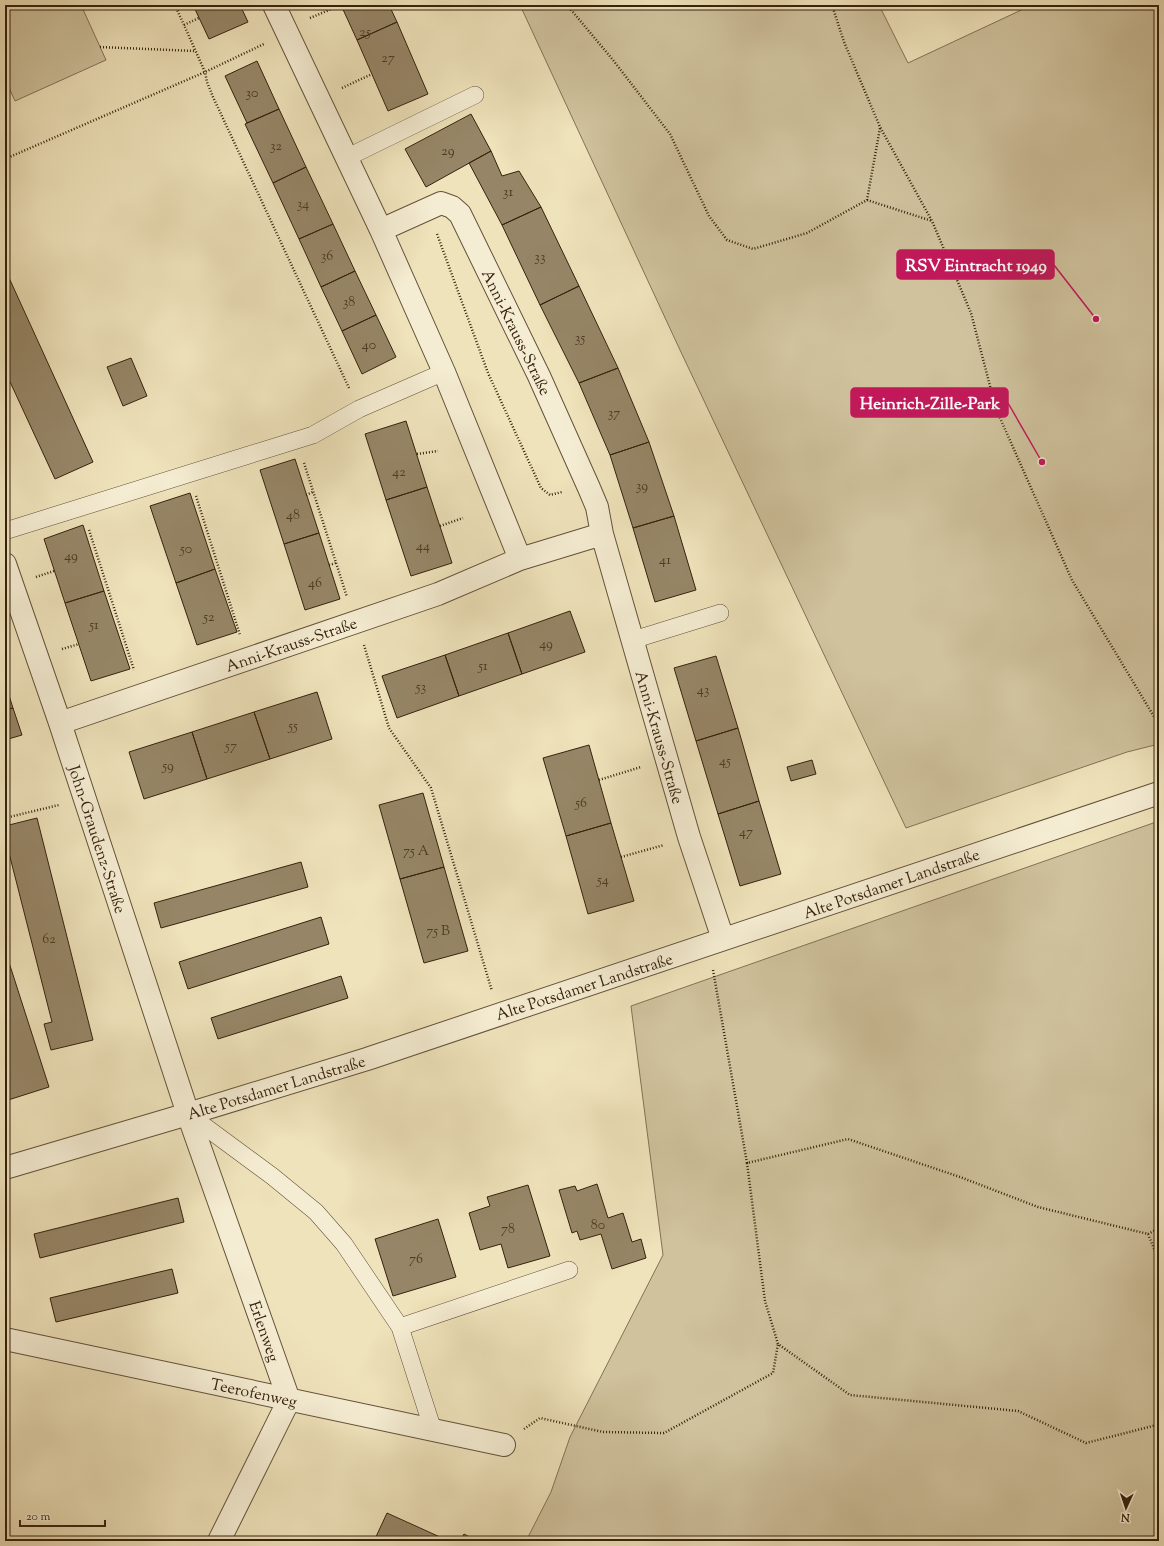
<svg xmlns="http://www.w3.org/2000/svg" width="1164" height="1546" font-family="'Sorts Mill Goudy',serif">
	<style>
		.green { fill: #cfc29d; stroke: #827255 }
		.building { fill: #968667; stroke: #35220d }
		.lines { fill: none; stroke-linecap: round; stroke-linejoin: round }
		.lane-casing { stroke: #645238; stroke-width: 18 }
		.street-casing { stroke: #645238; stroke-width: 24 }
		.path { stroke: #35220d; stroke-width: 2.5; stroke-dasharray: 1 2; stroke-linecap: butt }
		.lane { stroke: #f5edd3; stroke-width: 17 }
		.street { stroke: #f5edd3; stroke-width: 22 }
		.labels { text-anchor: middle; stroke-width: 3; stroke-linejoin: round; paint-order: stroke }
		.number-label { font-size: 14px; fill: #4d3b24 }
		.street-label { font-size: 16px; fill: #35220d; stroke: #f5edd3 }
		.leader { fill: none; stroke: #c2185b; stroke-width: 1.5 }
		.callout-dot { fill: #c2185b; stroke: #f5edd3; stroke-width: 1.5 }
		.callout { fill: #c2185b; stroke: #c2185b; stroke-width: 1.5 }
		.callout-label { font-size: 17px; text-anchor: middle; font-weight: bold; fill: #fff }
	</style>
	<rect width="100%" height="100%" fill="#efe3bb"/>
	<filter id="stains"><feTurbulence type="fractalNoise" baseFrequency=".005" numOctaves="4"/><feColorMatrix values="0 0 0 0 .2 0 0 0 0 .09 0 0 0 0 .02 0 0 0 .5 -.17"/></filter>
	<radialGradient id="worn" r=".72"><stop offset=".6" stop-color="#630" stop-opacity="0"/><stop offset="1" stop-color="#630" stop-opacity=".3"/></radialGradient>
	<path class="green" d="M5,5h76l25,55 -91,41 -10,-22z
		M520,5h359l29,58 124,-58h127v739l-32,8 -221,76 -226,-478z
		M1159,821v720h-633l25,-49 19,-55 93,-182 -32,-249z"/>
	<path class="building" d="M193,5h47l8,17 -39,17z
		M341,5h48l8,17 -40,18z
		M397,22l31,72 -40,17 -31,-71z
		M257,61l22,48 -32,14 -22,-47z
		M279,109l27,58 -33,16 -28,-59z
		M471,114l20,37 -65,36 -21,-38z
		M491,151l11,25 17,-5 22,36 -39,18 -33,-62z
		M306,167l27,57 -34,15 -26,-56z
		M541,207l38,79 -39,19 -38,-80z
		M333,224l22,47 -34,16 -22,-48z
		M5,269l88,193 -38,17 -50,-108z
		M355,271l21,44 -34,16 -21,-44z
		M579,286l39,82 -39,15 -39,-78z
		M376,315l20,42 -34,17 -20,-43z
		M131,358l16,38 -24,10 -16,-39z
		M618,368l31,74 -39,13 -31,-72z
		M406,421l21,66 -41,13 -21,-66z
		M649,442l25,74 -41,12 -23,-73z
		M295,459l24,74 -35,11 -24,-74z
		M427,487l25,76 -41,13 -25,-76z
		M190,493l25,76 -39,14 -26,-77z
		M674,516l22,74 -41,12 -22,-74z
		M83,525l21,66 -39,12 -21,-64z
		M319,533l21,66 -35,11 -21,-66z
		M215,569l22,63 -40,13 -21,-62z
		M104,591l26,78 -39,12 -26,-78z
		M570,611l15,41 -63,22 -14,-41z
		M508,633l14,41 -63,22 -14,-41z
		M445,655l14,41 -62,22 -15,-42z
		M716,656l22,72 -42,13 -22,-73z
		M5,683l8,25 -8,2z
		M317,692l15,47 -62,20 -16,-47z
		M13,708l9,27 -17,5v-30z
		M254,712l16,47 -63,20 -15,-47z
		M738,728l21,73 -41,13 -22,-73z
		M192,732l15,47 -63,20 -15,-47z
		M589,745l22,78 -45,13 -23,-78z
		M812,760l4,14 -25,7 -4,-14z
		M423,793l21,74 -44,12 -21,-74z
		M759,801l22,73 -41,12 -22,-72z
		M37,818l56,222 -42,10 -7,-26 8,-2 -43,-169h-4v-27z
		M611,823l23,78 -46,13 -22,-78z
		M301,862l7,25 -147,41 -7,-25z
		M444,867l24,84 -44,12 -24,-84z
		M321,917l8,27 -141,45 -9,-27z
		M5,950l44,137 -44,14z
		M341,976l7,22 -130,41 -7,-21z
		M597,1184l11,34 15,-5 9,29 9,-3 5,19 -34,11 -11,-35 -21,6 -3,-9 -5,2 -13,-43 16,-4 2,5z
		M528,1185l22,71 -42,12 -7,-24 -21,6 -11,-37 21,-7 -3,-9z
		M178,1198l6,24 -144,36 -6,-24z
		M438,1219l18,58 -63,19 -18,-57z
		M172,1269l6,24 -122,29 -6,-24z
		M387,1513l53,24 -2,4h-64z
		M464,1534l13,7h-17z"/>
	<g class="lines">
		<g class="lane-casing">
			<path id="lane" d="M346,158l129,-63
				M5,531l308,-96 46,-26 85,-37
				M633,640l87,-27
				M188,1114l84,62 44,36 28,32 56,83 33,103
				M400,1327l169,-57"/>
		</g>
		<g class="street-casing">
			<path id="street" d="M381,230l60,-27 11,4 8,7 79,162 50,112 8,19 5,27 87,303 34,102
				M520,559l82,-25
				M5,564l55,159 128,391 101,286 -70,141
				M60,723l378,-129 82,-35 -76,-187 -63,-142 -107,-225
				M5,1168l183,-54 179,-55 792,-266
				M5,1339l499,106"/>
		</g>
		<path class="path" d="M175,5l30,67 2,10 6,15 136,291
			M567,5l46,55 57,74 39,82 18,24 26,9 54,-16 60,-33 13,-72
			M832,5l12,37 36,85 52,94 39,92 25,96 76,171 87,145
			M310,18l31,-13
			M184,25l15,-7
			M100,47l95,4
			M342,88l30,-14
			M5,159l200,-87 59,-28
			M867,200l65,21
			M437,234l51,139 53,115 9,7 12,-3
			M417,454l21,-3
			M304,463l43,134
			M306,495l7,-3
			M196,496l44,139
			M440,526l23,-8
			M89,530l45,140
			M329,565l7,-2
			M36,577l18,-6
			M364,645l25,83 42,60 61,203
			M62,649l17,-5
			M599,780l42,-13
			M5,818l54,-13
			M621,857l43,-12
			M713,970l34,193 101,-24 112,38 78,30 110,27 11,27
			M747,1163l18,138 13,43 72,51 168,16 68,32 67,-17 6,1
			M1148,1234l11,-6
			M524,1429l16,-11 63,14 61,1 109,-60 5,-29"/>
		<use href="#lane" class="lane"/>
		<use href="#street" class="street"/>
	</g>
	<g class="labels">
		<g class="number-label">
			<text x="365" y="36">25</text>
			<text x="388" y="62">27</text>
			<text x="252" y="97">30</text>
			<text x="276" y="150">32</text>
			<text x="448" y="155">29</text>
			<text x="508" y="196">31</text>
			<text x="303" y="208">34</text>
			<text x="327" y="260">36</text>
			<text x="540" y="261">33</text>
			<text x="349" y="306">38</text>
			<text x="580" y="342">35</text>
			<text x="369" y="349">40</text>
			<text x="614" y="417">37</text>
			<text x="399" y="476">42</text>
			<text x="642" y="490">39</text>
			<text x="293" y="519">48</text>
			<text x="423" y="550">44</text>
			<text x="186" y="553">50</text>
			<text x="71" y="560">49</text>
			<text x="665" y="564">41</text>
			<text x="315" y="587">46</text>
			<text x="209" y="621">52</text>
			<text x="94" y="629">51</text>
			<text x="546" y="648">49</text>
			<text x="483" y="670">51</text>
			<text x="421" y="691">53</text>
			<text x="703" y="694">43</text>
			<text x="293" y="730">55</text>
			<text x="231" y="750">57</text>
			<text x="725" y="765">45</text>
			<text x="168" y="770">59</text>
			<text x="581" y="807">56</text>
			<text x="746" y="836">47</text>
			<text x="416" y="855">75 A</text>
			<text x="603" y="884">54</text>
			<text x="438" y="935">75 B</text>
			<text x="49" y="943">62</text>
			<text x="598" y="1229">80</text>
			<text x="508" y="1233">78</text>
			<text x="416" y="1263">76</text>
		</g>
		<g class="street-label">
			<text transform="translate(517 332) rotate(64)" y="6">Anni-Krauss-Straße</text>
			<text transform="translate(291 644) rotate(-19)" y="6">Anni-Krauss-Straße</text>
			<text transform="translate(660 737) rotate(74)" y="6">Anni-Krauss-Straße</text>
			<text transform="translate(98 839) rotate(72)" y="6">John-Graudenz-Straße</text>
			<text transform="translate(891 883) rotate(-19)" y="6">Alte Potsdamer Landstraße</text>
			<text transform="translate(584 986) rotate(-18)" y="6">Alte Potsdamer Landstraße</text>
			<text transform="translate(276 1087) rotate(-17)" y="6">Alte Potsdamer Landstraße</text>
			<text transform="translate(265 1331) rotate(71)" y="6">Erlenweg</text>
			<text transform="translate(254 1392) rotate(12)" y="6">Teerofenweg</text>
		</g>
	</g>
	<path class="leader" d="M1096 319L1054 265M1042 462L1008 403"/>
	<g class="callout-dot">
		<circle cx="1096" cy="319" r="4"/>
		<circle cx="1042" cy="462" r="4"/>
	</g>
	<g class="callout">
		<rect x="897" y="250" width="157" height="29" rx="4"/>
		<rect x="851" y="388" width="157" height="29" rx="4"/>
	</g>
	<g class="callout-label">
		<text x="976" y="271">RSV Eintracht 1949</text>
		<text x="930" y="409">Heinrich-Zille-Park</text>
	</g>
	<rect width="1164" height="1546" fill="none" stroke="#efe3bb" stroke-width="20"/>
	<rect x="6" y="6" width="1152" height="1534" fill="none" stroke="#35220d" stroke-width="2"/>
	<rect x="10" y="10" width="1144" height="1526" fill="none" stroke="#35220d"/>
	<g transform="translate(1126 1508) rotate(183)" stroke="#f5edd3" stroke-width="3" paint-order="stroke">
	<path d="M0-3L7 15L0 10L-7 15Z" fill="#35220d"/>
	<text y="-6" font-size="11" font-weight="bold" text-anchor="middle" fill="#35220d">N</text>
	</g>
	<path d="M20 1520v6h85v-6" fill="none" stroke="#35220d" stroke-width="2"/>
	<text x="26" y="1520" font-size="12" fill="#35220d" stroke="#f5edd3" stroke-width="3" paint-order="stroke">20 m</text>
	<rect width="100%" height="100%" filter="url(#stains)"/>
	<rect width="100%" height="100%" fill="url(#worn)"/>
</svg>
